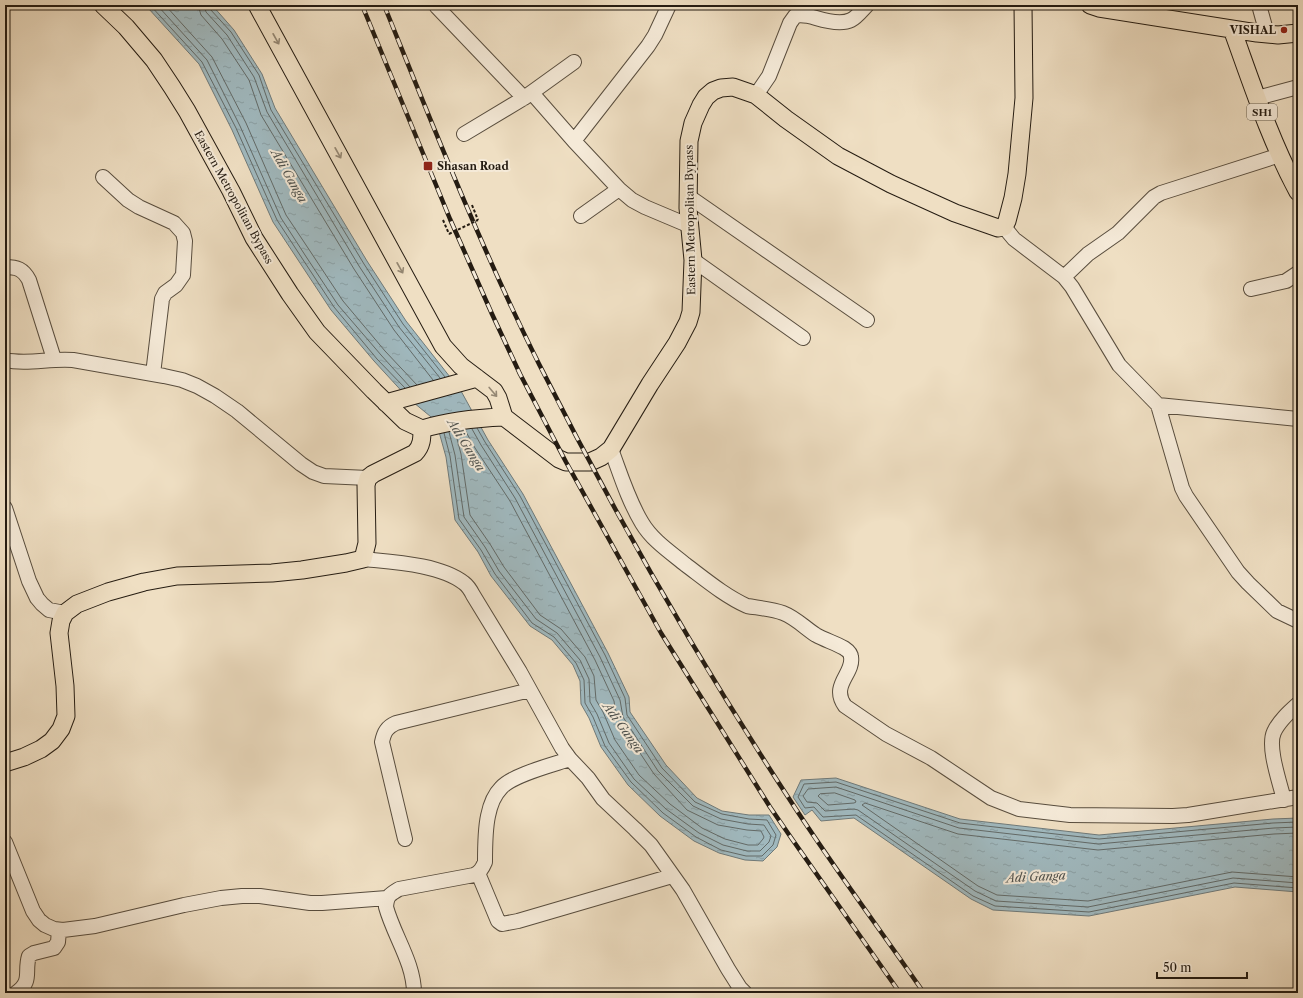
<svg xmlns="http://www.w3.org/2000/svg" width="1303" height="998" font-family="'Libre Caslon Text',serif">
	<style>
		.water { fill: url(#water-ripples); stroke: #6f7a7a }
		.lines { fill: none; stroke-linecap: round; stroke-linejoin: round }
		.shore { stroke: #626a68; stroke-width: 1 }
		.minor-casing { stroke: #584d3e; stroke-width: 16 }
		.major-casing { stroke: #251c12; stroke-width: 19 }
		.path { stroke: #251c12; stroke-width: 2; stroke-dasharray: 3 2; stroke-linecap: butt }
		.minor { stroke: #f5ead8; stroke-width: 14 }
		.major { stroke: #efdfc3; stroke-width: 17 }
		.rail-casing { stroke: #251c12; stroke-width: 4.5 }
		.rail { stroke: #f5ead8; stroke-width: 3; stroke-dasharray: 9; stroke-linecap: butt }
		.path-bridge { stroke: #251c12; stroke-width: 2; stroke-dasharray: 3 2; stroke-linecap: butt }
		.oneway { stroke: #948773 }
		.poi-dot { fill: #8f2418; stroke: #f5ead8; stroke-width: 1.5 }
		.labels { text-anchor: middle; stroke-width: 4; stroke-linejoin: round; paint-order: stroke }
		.shield { fill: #f5ead8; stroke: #635a4d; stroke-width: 1 }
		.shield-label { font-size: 10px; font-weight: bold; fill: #251c12 }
		.poi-label { font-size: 11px; font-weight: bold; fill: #251c12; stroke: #f5ead8; text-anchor: end }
		.street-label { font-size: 11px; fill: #251c12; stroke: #f5ead8 }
		.water-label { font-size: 12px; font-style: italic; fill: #50534f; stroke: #f5ead8 }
	</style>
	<defs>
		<pattern id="water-ripples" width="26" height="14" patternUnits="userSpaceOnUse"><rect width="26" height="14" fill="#a0b9bf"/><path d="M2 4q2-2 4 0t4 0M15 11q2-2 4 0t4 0" fill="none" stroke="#8a9ea3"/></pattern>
	</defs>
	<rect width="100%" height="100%" fill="#efdfc3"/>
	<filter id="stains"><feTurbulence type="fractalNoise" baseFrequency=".005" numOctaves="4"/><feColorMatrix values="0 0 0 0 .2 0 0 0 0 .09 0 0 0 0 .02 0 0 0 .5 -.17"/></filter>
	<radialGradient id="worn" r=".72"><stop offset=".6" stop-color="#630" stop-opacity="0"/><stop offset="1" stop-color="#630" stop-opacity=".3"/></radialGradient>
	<path class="water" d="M143,5h69l22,25 28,44 13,34 92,153 39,60 55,70 27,49 35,54 85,159 21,44 1,15 36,53 31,33 25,13 27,4h20l12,19 -4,13 -14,14 -18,-1 -26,-7 -25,-12 -34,-25 -32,-31 -27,-38 -12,-29 -8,-14 -1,-23 -7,-16 -21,-25 -22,-14 -39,-50 -13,-24 -23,-32 -9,-63 -10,-36 -28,-23 -34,-37 -43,-51 -58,-88 -41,-92 -33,-66 -51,-56z
		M836,778l124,41 139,16 174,-16 25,-1v74l-63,-5 -146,29 -96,-6 -22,-11 -117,-81 -33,3 -9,-11 -7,5 -12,-18 8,-17z"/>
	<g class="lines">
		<path class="shore" d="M150,5l52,57 34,66 41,92 57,87 43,52 28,29
			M157,5l50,55 33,66 41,92 24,37 33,50 43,50 29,32
			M165,5l47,52 34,66 40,92 24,36 33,50 42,50 32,34
			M198,5l3,10 21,24 27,41 12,35 93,154 40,61 39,50
			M204,5l2,7 21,23 27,42 13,35 92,154 40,61 41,51
			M209,5l1,4 21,23 28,43 12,35 93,154 39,60 42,53
			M455,431l6,23 9,61 20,29 14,23 36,48 21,14 24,28 9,19 2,24 7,12 12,28 24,35 31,29 32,24 23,11 23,6h10l5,-6 1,-2 -3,-6 -14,-1 -29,-5 -31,-15 -33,-36 -36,-54 -2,-5 -2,-14 -19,-41 -85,-159 -35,-53 -10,-18
			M449,432l6,23 9,62 21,30 14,24 37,48 21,14 23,27 9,19 1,23 7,12 12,29 25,36 32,30 33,24 24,12 24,6h13l9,-9 2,-6 -7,-11 -16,-1 -27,-5 -28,-13 -35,-35 -35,-54 -3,-17 -20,-43 -85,-159 -34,-53 -9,-16
			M444,433l6,23 9,63 22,31 14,24 37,49 22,14 22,26 8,17 1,23 8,14 12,29 26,36 32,31 33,24 25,13 25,6h16l11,-11 3,-10 -9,-15 -18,-1 -27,-5 -27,-12 -33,-34 -35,-53 -2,-17 -20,-43 -85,-159 -35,-54 -8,-14
			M835,793l20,7 1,2 -2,1 -26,2 -10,-9 2,-2z
			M1298,822l-25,1 -174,16 -139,-16 -124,-41 -32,2 -6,13 7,11 9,-1 9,10 33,-2 117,81 22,10 94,6 145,-29 64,5
			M1298,827l-24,1 -176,16 -139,-16 -123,-41 -28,2 -5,7 4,6 10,1 8,8 29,-2 4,1 117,81 21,10 92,6 145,-29 65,5
			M1298,833l-24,1 -176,16 -140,-16 -93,-31 -3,2 116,81 19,9 91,6 144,-29 66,5"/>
		<g class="minor-casing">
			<path id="minor" d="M436,5l1,2 87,91
				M1259,5l8,29
				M532,93l42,48 45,48 13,11 13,7 45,19
				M756,95l13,-19 21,-53 5,-7c7,-2 14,0 21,2 10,3 25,7 35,2 6,-3 11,-10 16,-15
				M1257,98l41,-11
				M464,134l60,-36 50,-36
				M574,141l74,-95 7,-11 14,-30
				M103,177l25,23 11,7 35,16 9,10 2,8 -2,34 -7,10 -11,8 -3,6 -9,75
				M688,196l179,124
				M581,216l38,-27
				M1004,227l10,12 50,38 8,10 47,78 39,40 24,83 4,8 52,76 10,11 29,28 21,10
				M693,260l110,78
				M5,267c12,0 18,2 24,13l25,79
				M1064,277l24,-23 30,-21 36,-36 7,-4 119,-38
				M1251,289l35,-8 12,-8
				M5,360c22,5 45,-2 68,0l91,16 18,4 15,6 18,10 22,15 64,53 12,8 11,4 44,2
				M1158,405l140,14
				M611,449c9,24 17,51 31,74 10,17 28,29 44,42 20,15 39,31 61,41 12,2 25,3 36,7 13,5 22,15 33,22 9,5 19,8 28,13 3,2 7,5 7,9 3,17 -21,28 -6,49l41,28 45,24 60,40 28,11 51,6 103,1 15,-1 110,-18
				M5,508l24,73 8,17 5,6 7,6 16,3
				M363,559c29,3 77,5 101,24 4,3 7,8 9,12l47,77 42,76 8,11 18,19 15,21 32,30 16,16 10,14 22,31 45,79 12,19 5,5
				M1284,800c-4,-17 -17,-53 -10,-68 5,-11 15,-20 24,-28
				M405,839l-23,-97c2,-10 5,-15 14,-19l134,-33
				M5,842l28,69 6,9 6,5 9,4 9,1 32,-4 89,-21 37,-7 21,-2h18l50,7h12l65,-5
				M478,873l20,48 4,3 16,-3 154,-45
				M16,993c17,-12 8,-21 13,-37l5,-3 20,-5 4,-6 1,-12
				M414,993c0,-30 -20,-57 -28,-86 1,-11 3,-12 13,-18l75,-14c6,-3 8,-6 11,-13 0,-14 0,-32 3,-46 2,-10 6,-21 13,-28 11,-13 51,-23 69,-29"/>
		</g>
		<g class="major-casing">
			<path id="major" d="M103,5l23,22 28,33 18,27 15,24 44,80 23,47 36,56 27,38 57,59 31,30 17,8c26,-8 55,-11 82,-12l55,42 7,3h24l11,-5 10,-8 39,-65 27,-41 11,-21 3,-10 2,-52 -5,-52 1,-67 4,-18 8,-18 5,-8 7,-6 8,-3 12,-1 23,8 30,24 52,37 53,28 64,29 43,15 6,-1 3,-6 6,-23 4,-24 7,-76 -1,-93
				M257,5l186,341 18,20 33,25 4,7 6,19
				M1090,5l9,3 158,25 21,2 20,-2
				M1232,29c20,55 38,111 66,163
				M386,403l91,-25
				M5,763l19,-6 17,-8 11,-8 9,-12 5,-13 -1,-30 -6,-53 2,-12 4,-8 12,-9 31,-12 36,-10 33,-6 95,-3 30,-3 44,-7 17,-4 4,-16 -1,-58 2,-7 5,-4 42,-21c7,-7 7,-15 7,-24"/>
		</g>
		<path class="path" d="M472,205l6,15
			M443,220l6,14"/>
		<use href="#minor" class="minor"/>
		<use href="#major" class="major"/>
		<g class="rail-casing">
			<path id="rail" d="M362,5l88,214 42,95 28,60 46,88 95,171 109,174 22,32 108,154
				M384,5c49,121 97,243 155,359 75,149 158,294 249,433 43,67 91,131 136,196"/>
		</g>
		<use href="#rail" class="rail"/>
		<path class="path-bridge" d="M449,234l29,-14"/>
	</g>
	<defs><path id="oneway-shaft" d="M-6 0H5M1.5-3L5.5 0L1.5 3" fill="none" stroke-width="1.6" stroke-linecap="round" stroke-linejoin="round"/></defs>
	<g class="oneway">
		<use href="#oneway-shaft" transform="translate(276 39) rotate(61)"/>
		<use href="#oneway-shaft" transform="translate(338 153) rotate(61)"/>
		<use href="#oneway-shaft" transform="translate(400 268) rotate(61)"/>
		<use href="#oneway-shaft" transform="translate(493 392) rotate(50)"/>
	</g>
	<g class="poi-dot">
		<circle cx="1284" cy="30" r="4"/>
		<rect x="423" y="161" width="10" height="10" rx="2"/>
	</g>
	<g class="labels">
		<rect class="shield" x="1247" y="104" width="30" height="16" rx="3"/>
		<g class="shield-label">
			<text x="1262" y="116">SH1</text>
		</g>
		<g class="poi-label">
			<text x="1276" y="34">VISHAL</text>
			<text x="437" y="170" text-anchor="start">Shasan Road</text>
		</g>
		<g class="street-label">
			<text transform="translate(234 197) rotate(61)" y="4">Eastern Metropolitan Bypass</text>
			<text transform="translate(690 220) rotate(-91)" y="4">Eastern Metropolitan Bypass</text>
		</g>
		<g class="water-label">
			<text transform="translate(289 176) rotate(60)" y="4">Adi Ganga</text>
			<text transform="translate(466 445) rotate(58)" y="4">Adi Ganga</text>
			<text transform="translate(623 728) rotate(54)" y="4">Adi Ganga</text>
			<text transform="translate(1036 877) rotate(-3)" y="4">Adi Ganga</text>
		</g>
	</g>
	<rect width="1303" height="998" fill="none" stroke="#efdfc3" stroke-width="20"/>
	<rect x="6" y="6" width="1291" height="986" fill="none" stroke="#251c12" stroke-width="2"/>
	<rect x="10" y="10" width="1283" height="978" fill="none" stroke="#251c12"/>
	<path d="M1157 972v6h90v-6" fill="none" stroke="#251c12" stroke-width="2"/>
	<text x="1163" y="972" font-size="12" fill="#251c12" stroke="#f5ead8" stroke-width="3" paint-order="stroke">50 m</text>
	<rect width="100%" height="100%" filter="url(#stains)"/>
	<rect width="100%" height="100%" fill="url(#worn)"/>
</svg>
